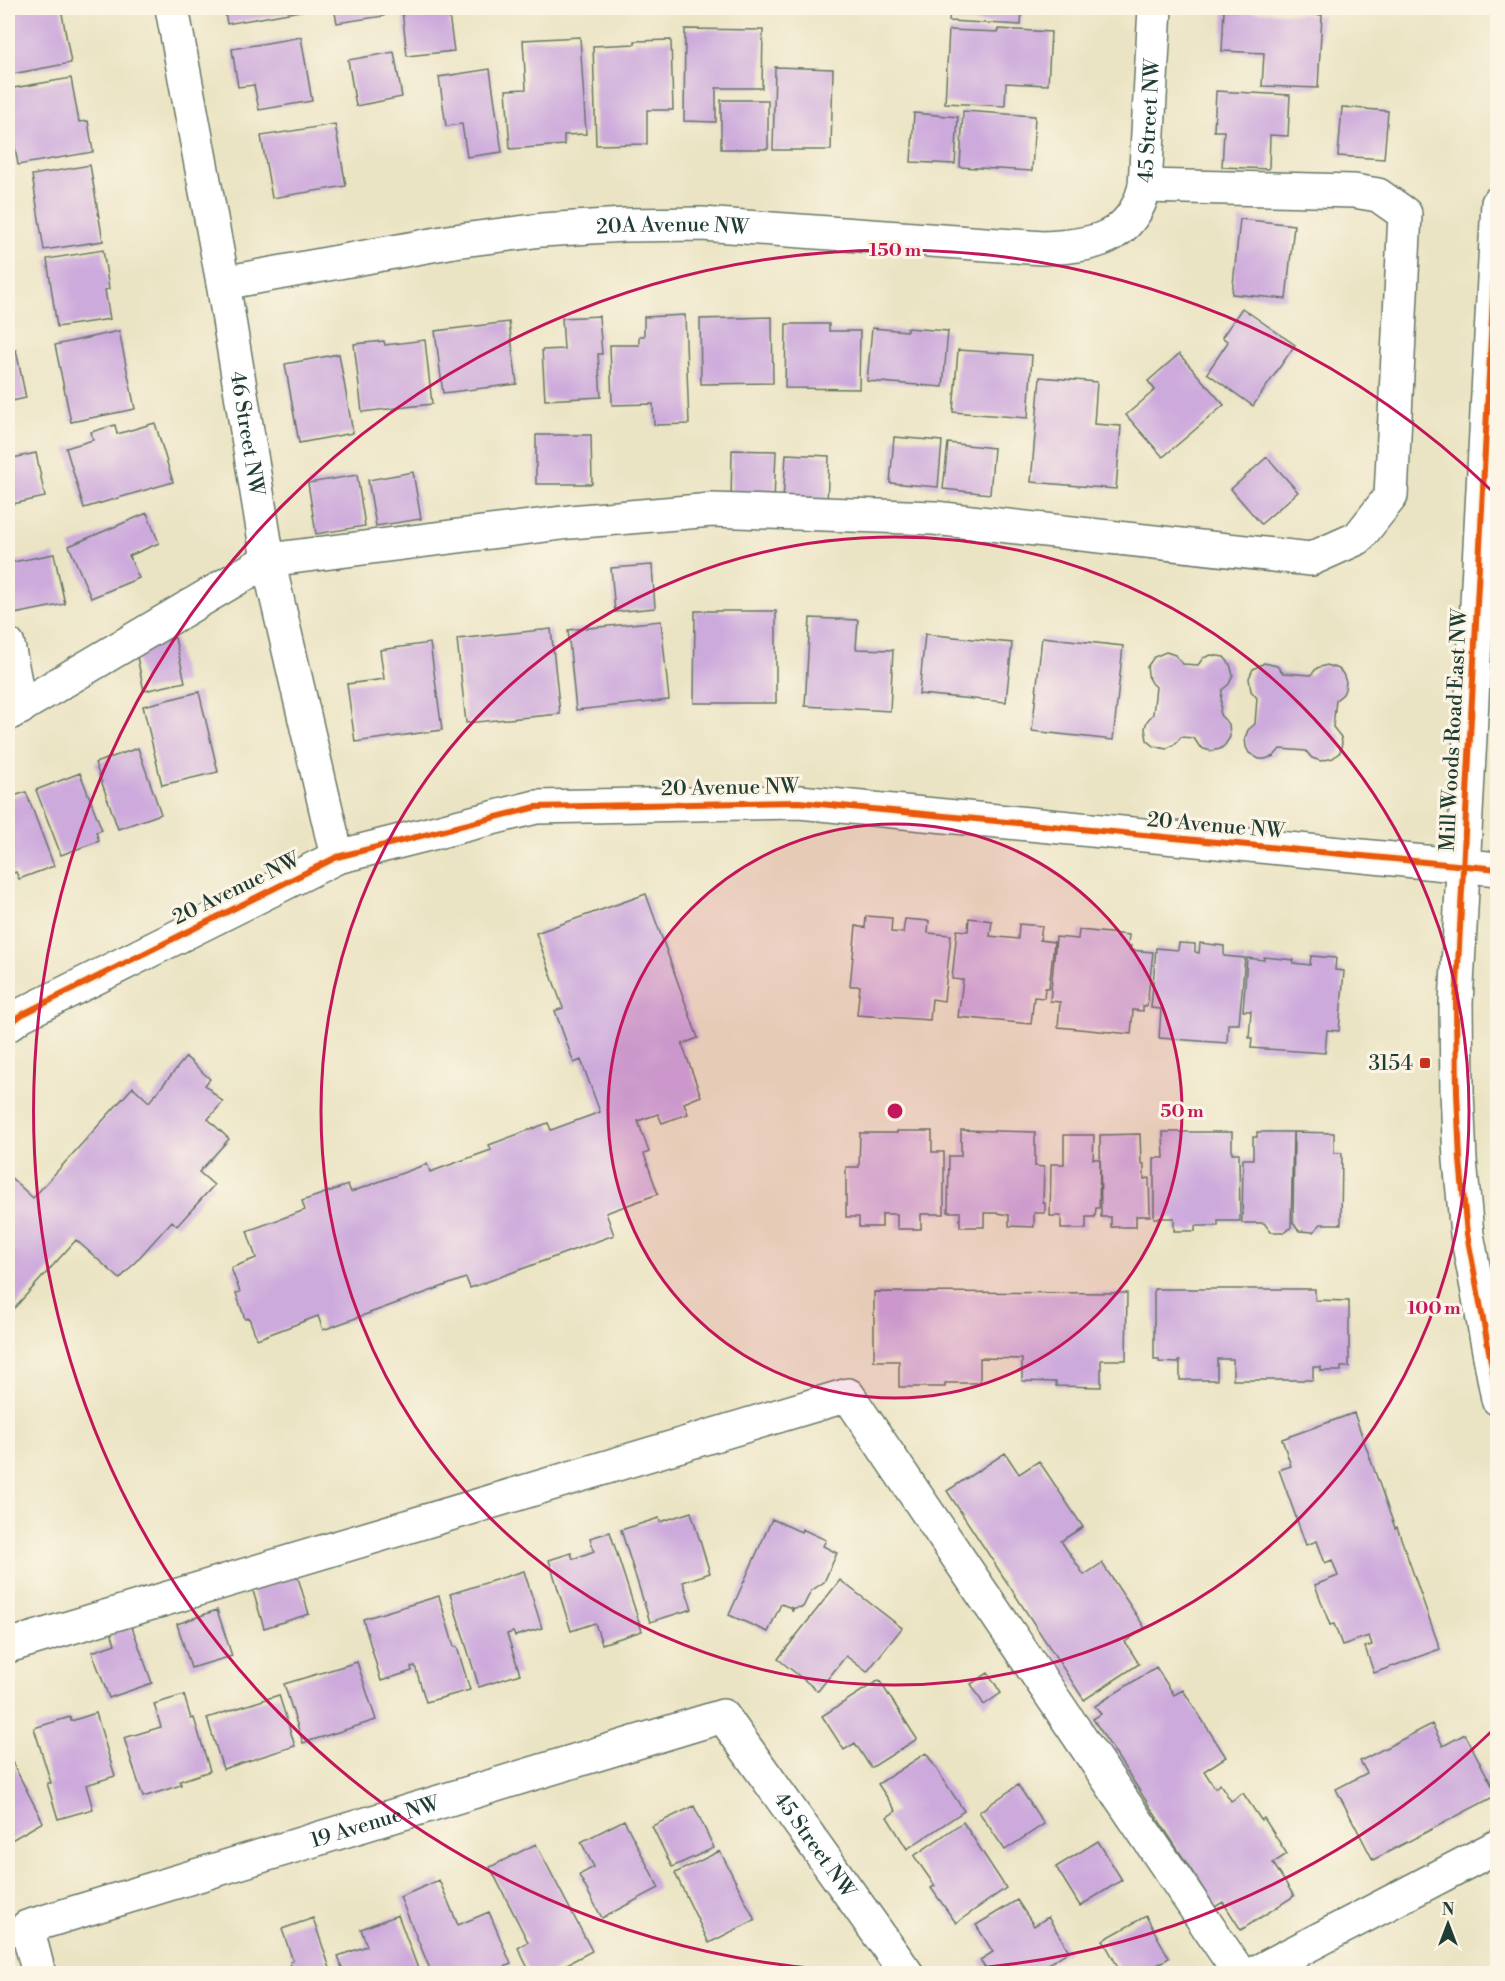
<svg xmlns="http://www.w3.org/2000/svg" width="1505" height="1981" font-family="'Libre Bodoni',serif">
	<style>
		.building { fill: #cdaadc }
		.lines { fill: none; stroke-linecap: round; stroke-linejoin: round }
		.minor-casing { stroke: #676; stroke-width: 36 }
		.minor { stroke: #fff; stroke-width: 33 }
		.cycleway-casing { stroke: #fcf5e5; stroke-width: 10 }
		.cycleway { stroke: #e8590c; stroke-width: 6 }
		.ring { fill: none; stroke: #c2185b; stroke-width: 3 }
		.poi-dot { fill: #c8321e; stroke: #fcf5e5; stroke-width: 2 }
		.labels { text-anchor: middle; stroke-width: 6; stroke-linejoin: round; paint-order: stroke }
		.street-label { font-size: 21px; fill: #1f3d34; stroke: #fcf5e5 }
		.poi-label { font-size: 21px; fill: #1f3d34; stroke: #fcf5e5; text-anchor: end }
		.centre { fill: #c2185b; stroke: #fcf5e5; stroke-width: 3 }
		.ring-label { font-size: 18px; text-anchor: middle; font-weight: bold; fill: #c2185b; stroke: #fcf5e5; stroke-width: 6; stroke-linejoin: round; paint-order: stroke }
	</style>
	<rect width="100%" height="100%" fill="#fcf5e5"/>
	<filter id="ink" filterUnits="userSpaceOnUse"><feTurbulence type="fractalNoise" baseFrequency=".0167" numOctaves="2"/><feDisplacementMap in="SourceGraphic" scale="12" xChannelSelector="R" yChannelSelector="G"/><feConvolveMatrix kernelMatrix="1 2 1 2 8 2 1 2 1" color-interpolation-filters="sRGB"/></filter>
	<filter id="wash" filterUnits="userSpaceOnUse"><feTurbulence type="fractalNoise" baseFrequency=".008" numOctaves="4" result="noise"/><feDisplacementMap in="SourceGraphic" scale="24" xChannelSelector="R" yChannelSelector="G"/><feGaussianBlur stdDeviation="1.35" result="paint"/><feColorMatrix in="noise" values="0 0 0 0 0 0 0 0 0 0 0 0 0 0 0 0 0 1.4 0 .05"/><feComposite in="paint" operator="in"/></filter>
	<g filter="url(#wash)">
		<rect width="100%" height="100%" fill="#ebe4c4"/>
		<g id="blocks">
			<path class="building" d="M8,8h53l10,55 -59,11 -4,-25z
				M220,8h90l1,1 -84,15 -2,-12 -5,1z
				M334,8h48l2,8 -47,7z
				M425,8h23l6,43 -47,5 -5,-46z
				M950,8h72l-1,17 -72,-4z
				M1224,10l98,5 -4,73 -56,-2 2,-33 -42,-2z
				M685,29l78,1 -1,58h-46v34l-32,-1z
				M998,29l53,3 -3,53 -42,-2 -1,23 -60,-3 4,-73 49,2z
				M301,37l11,64 -53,9 -5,-25 -16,2 -6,-38z
				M580,37l6,97 -22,1v10l-54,4 -4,-59 20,-1 -3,-49z
				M671,40l2,70h-26v34l-51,1 -3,-99 42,-2v-3z
				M394,52l8,45 -46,9 -8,-46z
				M775,67l58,2 -2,81h-58z
				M490,69l12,83 -35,5 -5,-33 -16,2 -7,-49z
				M71,78l8,44 9,-1 5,31 -75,13 -10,-61v-15z
				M1216,91l74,4 -2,41 -18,-1 -1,34 -47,-2 2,-36h-10z
				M721,100h47v49h-47z
				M1342,107l46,4 -4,48 -46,-3z
				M963,111l72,5 -3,55 -72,-4z
				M914,113l44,4 -3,47 -44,-2z
				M335,124l11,62 -74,12 -11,-62z
				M90,165l13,76 -59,9 -12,-75z
				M1240,219l54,6 -8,74 -54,-5z
				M103,250l6,39 -4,1 5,29 -53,8 -10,-68z
				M1242,308l53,37 -42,61 -46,-33 21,-31 -6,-5z
				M685,315l4,109 -35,1 -1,-21 -41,1 -2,-60h29v-9h5v-19z
				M599,316l3,38h-4l3,43 -56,3 -3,-50 22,-1 -2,-31z
				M772,317l1,66 -72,1 -1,-65z
				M509,322l8,62 -74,9 -8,-62z
				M786,324h43v7h31l-1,58 -74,-1z
				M872,328l35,3v-3l41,3 -5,56 -76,-6z
				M119,331l16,78 -64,13 -16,-77z
				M425,340l7,64 -70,8 -8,-68 30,-3 1,4z
				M16,350l10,48 -18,4v-50z
				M958,350l74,5 -4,63 -75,-6z
				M339,354l14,79 -54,10 -14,-79z
				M1179,354l45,51 -61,52 -37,-42 29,-25 -7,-9z
				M1040,377l57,5 -3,42 27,2 -5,63 -85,-7z
				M155,423l18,59 -89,26 -18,-60 27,-8 -2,-8 24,-7 2,9z
				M536,435h55l1,49h-56z
				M894,437l48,4 -4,46 -48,-4z
				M948,443l46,5 -4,46 -47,-5z
				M732,450l44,1 -2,51 -43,-1z
				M36,453l9,44 -37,8v-46z
				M786,454l43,2 -2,48 -44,-2z
				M1267,457l31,35 -37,32 -30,-35z
				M413,472l8,47 -45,7 -8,-46z
				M357,475l8,51 -49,8 -8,-51z
				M147,513l12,30 -30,13 10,22 -48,20 -22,-52z
				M54,554l11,50 -51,10 -6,-31v-20z
				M652,565l3,43 -40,4 -4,-44z
				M695,611h81v92h-82z
				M810,618l48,2 -2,29 37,1 -3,61 -85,-5z
				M661,621l8,79 -93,10 -8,-80z
				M551,629l9,85 -94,9 -9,-84z
				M925,634l87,9 -6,59 -87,-8z
				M1042,637l81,9 -10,94 -81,-9z
				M175,638l10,44 -41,9 -9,-44z
				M430,643l12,87 -87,12 -8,-58 37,-5 -4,-29z
				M1166,652l9,3 8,9 15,1 5,-7 8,-3 13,2 6,7 3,11 -4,9 -7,6 -2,25 9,9 1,13 -5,8 -5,4 -9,2 -7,-2 -5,-3 -5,-8 -13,-1 -6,7 -9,5 -12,-3 -7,-6 -2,-12 2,-7 6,-7 3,-27 -7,-7 -2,-13 7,-10z
				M1264,663l13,3 6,7 28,2 6,-7 10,-3 12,4 4,5 3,8 -1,7 -2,5 -7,6 -3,27 8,10 1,6 -2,9 -7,6 -12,3 -9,-3 -6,-7 -26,-2 -6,7 -9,3h-6l-10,-6 -3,-6 -1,-9 3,-8 7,-6 2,-26 -6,-7 -2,-13 4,-9z
				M199,692l19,80 -56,13 -19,-79z
				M138,748l23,66 -43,15 -23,-66z
				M80,773l22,57 -6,2 3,9 -38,14 -25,-65z
				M26,792l28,74 -35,13 -3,-7 -8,3v-77z
				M646,894l52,144 -16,6 19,52 -17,7 4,11 -26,9 -4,-9 -20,7 11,31 -5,2 14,40 -52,19 8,22 -144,53 -4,-10 -143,52 -5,-14 -61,23 -8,-21 -4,1 -9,-26 4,-1 -9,-24 25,-10 -9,-27 58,-21 -3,-9 46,-16 3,7 76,-28 3,8 61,-22 -2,-5 59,-22 3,7 49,-18 -19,-52 -7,3 -19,-52 8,-3 -27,-75z
				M866,916l26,2 -1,14 12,1 2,-14 24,2 -1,12 23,2 -7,66 -12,-2 -2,21 -73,-5 3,-29h-10l6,-60 9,2z
				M969,918l23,3 -2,15 28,3 1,-15 23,2 -2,14 14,2 -5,46h-4l-1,10 -10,-1 -3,27 -73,-7 5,-37 -11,-1 5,-49 11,1z
				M1079,930l50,5 -1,10 3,1 -1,4 23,2 -6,54h-4v5l-10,-1 -2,24 -73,-7 2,-25 -10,-1 6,-64 22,2z
				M1179,943l16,1v8l4,1 1,-10 24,3v10l21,2 -6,66h-11l-1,19 -68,-5 2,-29 -10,-1 5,-60 22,2z
				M1311,956l25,2 -1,12 9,1 -5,60 -12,-1 -2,23 -74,-5 1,-10h-3l2,-27h-8l4,-53 17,2v-3l30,3 -1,3 17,2z
				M186,1057l24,22 -5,6 18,17 -15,17 21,20 -30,33 15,13 -37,41 -5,-5 -52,58 -44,-39 -68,75v-140l25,23 100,-111 16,15z
				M961,1130l74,2v34l9,1 -1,36h2v10h-11v14l-25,-1v-11l-12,-2h-13v14h-24v-15h-12l1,-56h12z
				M897,1131h35v21h12v62h-23v15h-24v-15h-15v13h-23v-10h-13v-50h13l1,-34h37z
				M1163,1132h69v21h7l1,68h-22v5h-23v5h-21v-13h-20v-60h10z
				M1257,1132h36l-2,95 -5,5h-15l-7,-9h-22l1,-64h10v-22h4z
				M1294,1132l40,1v20h8l-1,71h-20l-8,8 -14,-1 -6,-8z
				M1140,1134l1,30h3v15l5,-1 1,38h-14v11h-25v-10h-10l-1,-82z
				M1064,1135h30l-1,24h7l-1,49h-3l-1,9h-9v12h-25v-13h-11l1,-52h13z
				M1154,1289h161v11l34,1v66h-8v4h-20v-4h-8v13h-80v-21h-16v21h-37v-19h-2v2l-19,-1v-2h-5z
				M874,1292l253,1 -1,67h-25v27l-45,-1v-4l-34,-1v-22l-42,-1v25h-35v4h-46v-26h-25z
				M1354,1413l41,115 2,-1 43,122 -66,24 -9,-26 7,-2 -3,-9 -27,9 -8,-21 -4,1 -15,-40 23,-9 -6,-16 -7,3 -8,-22 -11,4 -27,-75 12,-4 -9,-27z
				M1005,1453l14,21 20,-13 44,66 -22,14 23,34 18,-12 43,65 -20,14 14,22 -55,36 -137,-209z
				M691,1512l19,61 -27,9 9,27 -42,13 -29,-92 38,-12 1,4z
				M772,1519l29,13 1,-3 24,11 -3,6 14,7 -13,29 -13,9 -8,16 -9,1 -2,4v-4l-11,-4 -13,28 -39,-17z
				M610,1532l32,99 -40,13 -7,-21 -24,8 -22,-71 22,-7 2,6 21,-8 -4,-13z
				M293,1561l16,53 -45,14 -16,-54z
				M524,1571l18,57 -27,8 -2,-4 -6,2 13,40 -41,13 -29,-93z
				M840,1580l62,48 -35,44 -21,-16 -28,35 -40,-32z
				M439,1596l15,51h3l13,43 -44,12 -11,-36 -4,1 1,4 -31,10 -18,-62z
				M217,1610l15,46 -41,12 -14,-44z
				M131,1624l21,59 -43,15 -17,-46 23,-8 -4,-12z
				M357,1662l19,58 -73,23 -19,-59z
				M1156,1667l18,28 9,-5 43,67 -22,14 11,17 5,-4 11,17 12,-8 18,27 3,-2 23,36 -14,9 21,33 -53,34 -18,-28 -8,5 -122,-188 8,-5 -6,-8z
				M988,1673l13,20 -17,12 -13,-21z
				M879,1680l38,59 -46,29 -16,-25 -11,7 -22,-34z
				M184,1695l7,24 3,-1 16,53 -30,10 1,4 -38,12 -19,-59 37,-11 -7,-23z
				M279,1695l16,51 -72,23 -16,-51z
				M96,1713l19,63 -29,9 7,24 -35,10 -11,-36h4l-17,-55 36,-11 1,4z
				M1432,1724l11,22 22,-12 32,61 -124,65 -37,-71 31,-16 -7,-12z
				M926,1753l38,58 -57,38 -20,-32 9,-6 -18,-27z
				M8,1754l35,68 -35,20z
				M1018,1785l26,39 -39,26 -26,-38z
				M694,1806l20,42 -42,19 -20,-41z
				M624,1820l35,68 -57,30 -23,-43 15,-8 -13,-25z
				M963,1822l43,66 -50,35 -25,-35 4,-2 -21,-30z
				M1098,1841l24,39 -42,26 -24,-39z
				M536,1844l56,107 -44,23h-17l-13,-26 10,-6 -38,-75z
				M720,1851l35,69 -46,23 -34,-70z
				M439,1880l19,45 31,-13 22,52 -22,10h-57l-32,-77z
				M1017,1900l17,26 14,-9 21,34 -36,23h-44l-9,-14 13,-8 -17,-27z
				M398,1915l22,59h-76l-6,-18 29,-10 -6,-17z
				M1146,1916l23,42 -27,16h-20l-19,-34z
				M313,1918l19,56h-39l-3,-12 3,-1 -11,-32z"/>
		</g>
	</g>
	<g filter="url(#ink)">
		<use href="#blocks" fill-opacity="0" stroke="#676" stroke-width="1.5"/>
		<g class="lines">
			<g class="minor-casing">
				<g id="minor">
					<path id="s1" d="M172,8l51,275 45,277 69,297"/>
					<path d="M1498,203l-42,801 1,88 3,68 7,74 31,165"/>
					<path id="s2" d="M223,283l231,-42 88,-11 82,-5 78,-1 341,24c49,-2 89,-8 102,-62l10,-178"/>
					<path d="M8,645l12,63"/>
					<path d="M8,714l260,-154 302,-38 142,-12 222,8 377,41 47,-21 33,-42 14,-282 -27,-19 -24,-4 -209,-5"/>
					<path d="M8,1025l13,-10 316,-158 199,-50 263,-5 699,67"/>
					<path d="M8,1646l840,-251 392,579"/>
					<path id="s3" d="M39,1974l-12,-47 696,-211 184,258"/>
					<path d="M1253,1974l245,-128"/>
				</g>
			</g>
			<use href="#minor" class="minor"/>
			<g class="cycleway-casing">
				<path id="cycleway" d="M1498,203l-42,801 1,88 3,68 7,74 31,165
					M8,1025l13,-10 316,-158 199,-50 263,-5 699,67"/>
			</g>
			<use href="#cycleway" class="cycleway"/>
		</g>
	</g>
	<circle cx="895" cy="1111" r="287" fill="#c2185b" fill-opacity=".12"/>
	<g class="ring">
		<circle cx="895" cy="1111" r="287"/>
		<circle cx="895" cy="1111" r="574"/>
		<path d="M1493 1730A861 861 0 1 1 1493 492"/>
	</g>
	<rect class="poi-dot" x="1419" y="1057" width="12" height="12" rx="3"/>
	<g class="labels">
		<g class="street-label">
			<text dy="7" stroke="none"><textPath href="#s2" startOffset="1022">45 Street NW</textPath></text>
			<text dy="7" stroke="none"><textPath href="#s2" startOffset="454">20A Avenue NW</textPath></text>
			<text dy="7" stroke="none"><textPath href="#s1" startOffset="432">46 Street NW</textPath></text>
			<text transform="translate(1453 730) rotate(-87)" y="7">Mill Woods Road East NW</text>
			<text transform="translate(730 787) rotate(-1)" y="7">20 Avenue NW</text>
			<text transform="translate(1216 825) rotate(5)" y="7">20 Avenue NW</text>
			<text transform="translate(236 888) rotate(-26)" y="7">20 Avenue NW</text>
			<text dy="7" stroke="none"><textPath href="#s3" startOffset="412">19 Avenue NW</textPath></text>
			<text dy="7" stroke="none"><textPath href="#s3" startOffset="934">45 Street NW</textPath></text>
		</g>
		<g class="poi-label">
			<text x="1413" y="1070">3154</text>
		</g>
	</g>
	<circle cx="895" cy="1111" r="9" class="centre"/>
	<g class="ring-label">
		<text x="895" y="256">150 m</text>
		<text x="1182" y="1117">50 m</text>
		<text x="1434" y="1314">100 m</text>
	</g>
	<rect width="1505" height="1981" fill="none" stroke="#fcf5e5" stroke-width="30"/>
	<g transform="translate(1448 1924)" stroke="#fcf5e5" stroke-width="4.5" paint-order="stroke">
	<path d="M0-4.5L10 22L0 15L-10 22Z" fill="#1f3d34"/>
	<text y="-9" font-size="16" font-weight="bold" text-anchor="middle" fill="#1f3d34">N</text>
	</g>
</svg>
